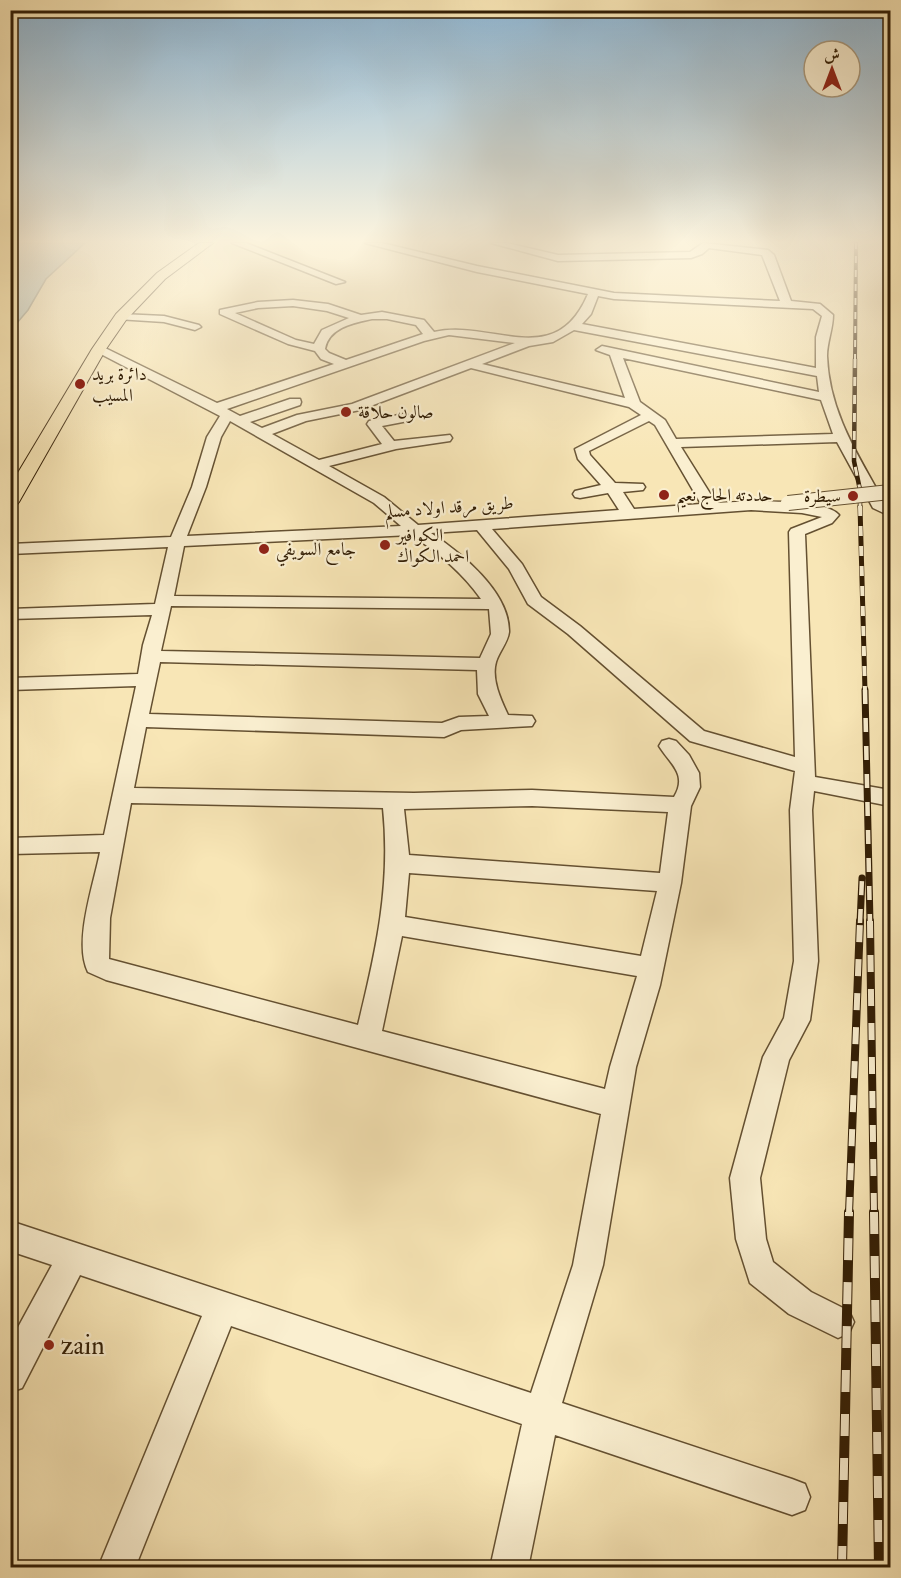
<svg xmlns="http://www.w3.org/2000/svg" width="901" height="1578" font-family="'IM FELL Double Pica',Amiri,serif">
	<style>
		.water { fill: #a4bcba; stroke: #767d72; stroke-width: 1.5 }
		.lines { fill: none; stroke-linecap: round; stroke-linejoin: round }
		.minor-casing { stroke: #645031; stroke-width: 3 }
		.major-casing { stroke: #321e05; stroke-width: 2 }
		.minor { fill: #faefd0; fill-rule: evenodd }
		.major { fill: #f8e6b6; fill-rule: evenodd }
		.rail-far5-casing { stroke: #321e05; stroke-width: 4 }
		.rail-far4-casing { stroke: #321e05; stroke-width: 4.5 }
		.rail-far3-casing { stroke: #321e05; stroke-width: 5 }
		.rail-far2-casing { stroke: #321e05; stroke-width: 7 }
		.rail-far1-casing { stroke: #321e05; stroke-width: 8 }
		.rail-casing { stroke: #321e05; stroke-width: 10 }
		.rail-far5 { stroke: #faefd0; stroke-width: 2; stroke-dasharray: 7; stroke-linecap: butt }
		.rail-far4 { stroke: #faefd0; stroke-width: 3; stroke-dasharray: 9; stroke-linecap: butt }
		.rail-far3 { stroke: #faefd0; stroke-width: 4; stroke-dasharray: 10; stroke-linecap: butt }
		.rail-far2 { stroke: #faefd0; stroke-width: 4.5; stroke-dasharray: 14; stroke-linecap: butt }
		.rail-far1 { stroke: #faefd0; stroke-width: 6; stroke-dasharray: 17; stroke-linecap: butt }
		.rail { stroke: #faefd0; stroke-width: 8; stroke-dasharray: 22; stroke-linecap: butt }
		.minor-bridge-casing { stroke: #645031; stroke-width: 16; stroke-linecap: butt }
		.minor-bridge { stroke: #faefd0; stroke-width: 14 }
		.poi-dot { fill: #8f2418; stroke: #faefd0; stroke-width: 2 }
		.labels { text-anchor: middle; stroke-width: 4.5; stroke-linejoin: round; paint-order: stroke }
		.far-poi-label { font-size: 18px; fill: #321e05; stroke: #faefd0; text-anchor: start }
		.far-street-label { font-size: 18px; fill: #321e05; stroke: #faefd0 }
		.near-poi-label { font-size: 26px; fill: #321e05; stroke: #faefd0; text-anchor: start }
	</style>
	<rect width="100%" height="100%" fill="#f8e6b6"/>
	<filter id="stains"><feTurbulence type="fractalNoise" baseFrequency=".00333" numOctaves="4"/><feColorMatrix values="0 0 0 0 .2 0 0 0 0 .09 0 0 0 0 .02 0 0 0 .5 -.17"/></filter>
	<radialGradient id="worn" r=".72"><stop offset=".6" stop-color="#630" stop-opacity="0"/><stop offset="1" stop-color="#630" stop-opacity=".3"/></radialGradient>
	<path class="water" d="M11,243h74l-39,36 -18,31 -17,20z"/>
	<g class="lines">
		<g class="minor-casing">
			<path id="minor" d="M232,243h14l99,39 -9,2z
				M365,243h17l95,23 137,27 166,8 -18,-46 -53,-7 -7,6 -11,4 -133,3 -67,-18h16l51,12 132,-3 13,-9 65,7 6,5 17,46 29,3 13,11c0,14 -6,27 -6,41 2,56 31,99 57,146l6,4v10l-17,-8 -36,-66 -156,5 35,56c23,-1 108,-6 123,12l-7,8 -27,11 10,243 75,13v16l-76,-15 -2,19 6,151 -8,59 -21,40 -29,118 6,61 7,23 38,30 38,19 5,11 -5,11 -11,5 -49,-24 -39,-31 -14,-44 -6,-61 33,-121 21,-39 10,-57 -4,-151 5,-39 -105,-30 -122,-107 -40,-30 -19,-35 -32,-39 -46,3c30,20 79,59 78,99 -1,10 -10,20 -13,30 -5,17 5,38 12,53l24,1 3,5 -3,5 -71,4 -17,7 -298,-10 -12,61 280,5 118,-3 142,7c14,-23 -4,-33 -15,-51l3,-5 7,-2 7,2 13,14 10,18 1,14 -9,19 -10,77 -21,102 -24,82 -33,198 -41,138 230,76 13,5 5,13 -5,13 -13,5 -237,-80 -27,133h-38l32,-144 -291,-98 -96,242h-37l104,-252 -122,-41 -58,113 -12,4v-50l42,-77 -42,-14v-30l521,172 42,-128 28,-151 -495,-134 -18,-8c-15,-30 6,-88 12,-120l-90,2v-16l94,-3 32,-149 -126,4v-12l128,-4 5,-29 9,-30 -142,4v-10l145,-5 13,-57 -158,7v-10l161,-7 21,-50 15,-50 13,-21 -125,-65v-4h8l114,56 117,-39 -13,-5 -6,-8 -27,-7 -68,-30v-4l38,-8 35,-2 35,4 33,11 21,-3 42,8 10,12c59,-13 121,40 154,-38l-111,-22zM598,296l16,3 199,10 9,7 -6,21v31l-234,-44 9,-10zM293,306l34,5 22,7 -27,12 -8,14 -18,-4 -61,-27 23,-5zM372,319h15l29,6 7,9 -77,26 -17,-7 -4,-4c4,-22 29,-26 47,-30zM574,330l243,46 2,16 -217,-46 -6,4 14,5 15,43 -143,-34 47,-18 24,-4zM449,335l66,8 -163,61 -55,11 -35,13 -12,-6 50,-17 1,-3 -1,-3h-10l-50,17 -13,-7 197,-68zM623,358l198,42 12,34 -157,5 -11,-19 -25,-18zM471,368l158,39 12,8 -66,34 3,10 23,26 -26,6 -2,3 2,3 5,1 28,-5 11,17 -201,15 -34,-28 -55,-31 67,-17 54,-8 2,-3 -2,-3 -56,6 -12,-15 26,-5 2,-3 -2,-3 -5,-1 -34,7 -2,3 15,20 -63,16 -47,-26 34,-13 54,-11zM230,421l144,82 27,23 -214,10 19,-49 15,-50zM649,421l6,4 46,79 -67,5 -11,-17 20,-2 2,-3 -2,-3 -28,-1 -25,-28 -1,-4zM751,510l51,3 20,4 -31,12 -2,3 6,225 -91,-26 -124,-105 -39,-29 -19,-33 -30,-35zM411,535c28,18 51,37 70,64l-307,-3 10,-50zM171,606l318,3 2,25 -11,24 -319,-7zM160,662l317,8 1,24 11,22 -30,1 -17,6 -293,-9zM131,803l252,5c8,77 -7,143 -25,217l-249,-66 1,-41zM532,806l136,6 -8,61 -251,-18 -5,-46zM409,873l248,18 -16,65 -236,-39zM402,936l235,40 -27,91 -5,22 -223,-58z
				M121,314l43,2 35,9 2,2 -6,3 -31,-8 -47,-3v-4z"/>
		</g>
		<g class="major-casing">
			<path id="major" d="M199,243h14l-48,36 -39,41 -20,29 -87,153 -3,4 -6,1v-21l82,-137 24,-35 41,-41z"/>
		</g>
		<use href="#minor" class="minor"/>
		<use href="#major" class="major"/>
		<g class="rail-far5-casing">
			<path id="rail-far5" d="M855,361l1,-118"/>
		</g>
		<g class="rail-far4-casing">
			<path id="rail-far4" d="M855,359l-1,102 6,29v17"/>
		</g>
		<g class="rail-far3-casing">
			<path id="rail-far3" d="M860,506l5,185"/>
		</g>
		<g class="rail-far2-casing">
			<path id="rail-far2" d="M865,690l5,233
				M860,923l2,-45"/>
		</g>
		<g class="rail-far1-casing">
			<path id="rail-far1" d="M870,921l4,293
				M849,1214l11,-293"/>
		</g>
		<g class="rail-casing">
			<path id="rail" d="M874,1212l5,356
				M842,1568l7,-356"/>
		</g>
		<use href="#rail-far5" class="rail-far5"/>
		<use href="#rail-far4" class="rail-far4"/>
		<use href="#rail-far3" class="rail-far3"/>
		<use href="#rail-far2" class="rail-far2"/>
		<use href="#rail-far1" class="rail-far1"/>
		<use href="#rail" class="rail"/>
		<g class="minor-bridge-casing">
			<path id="minor-bridge" d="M788,503l102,-11"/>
		</g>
		<use href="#minor-bridge" class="minor-bridge"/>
	</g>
	<linearGradient id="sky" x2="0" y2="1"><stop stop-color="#8db7d6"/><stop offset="0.52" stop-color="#fcf4de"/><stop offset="1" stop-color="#fcf4de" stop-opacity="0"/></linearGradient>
	<rect width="901" height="464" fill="url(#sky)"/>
	<g class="poi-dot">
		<circle cx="80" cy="384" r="6"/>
		<circle cx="346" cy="412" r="6"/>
		<circle cx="664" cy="495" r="6"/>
		<circle cx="853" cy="496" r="6"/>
		<circle cx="385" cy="545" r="6"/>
		<circle cx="264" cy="549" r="6"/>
		<circle cx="49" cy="1345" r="6"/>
	</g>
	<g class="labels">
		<g class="far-poi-label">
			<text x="92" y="380">دائرة بريد<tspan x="92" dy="21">المسيب</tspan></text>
			<text x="358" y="418">صالون حلاقة</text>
			<text x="676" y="501">حددته الحاج نعيم</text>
			<text x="841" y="502" text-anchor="end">سيطرة</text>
			<text x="397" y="541">الكوافير<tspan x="397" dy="21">احمد الكواك</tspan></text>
			<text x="276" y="555">جامع السويفي</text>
		</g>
		<g class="far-street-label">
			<text transform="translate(449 507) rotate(-4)" y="6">طريق مرقد اولاد مسلم</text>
		</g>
		<g class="near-poi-label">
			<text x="61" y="1354">zain</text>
		</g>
	</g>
	<rect width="901" height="1578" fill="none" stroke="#f8e6b6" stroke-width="36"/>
	<rect x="12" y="12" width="877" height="1554" fill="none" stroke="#321e05" stroke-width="3"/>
	<rect x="18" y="18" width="865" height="1542" fill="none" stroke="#321e05" stroke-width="1.5"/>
	<g transform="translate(832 69)"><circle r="28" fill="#faefd0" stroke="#aa9b7f" stroke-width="1.5"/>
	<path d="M0-4.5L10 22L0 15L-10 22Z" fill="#8f2418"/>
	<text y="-9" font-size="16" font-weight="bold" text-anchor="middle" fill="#321e05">ش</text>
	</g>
	<rect width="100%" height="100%" filter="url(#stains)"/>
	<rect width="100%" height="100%" fill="url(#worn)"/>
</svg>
